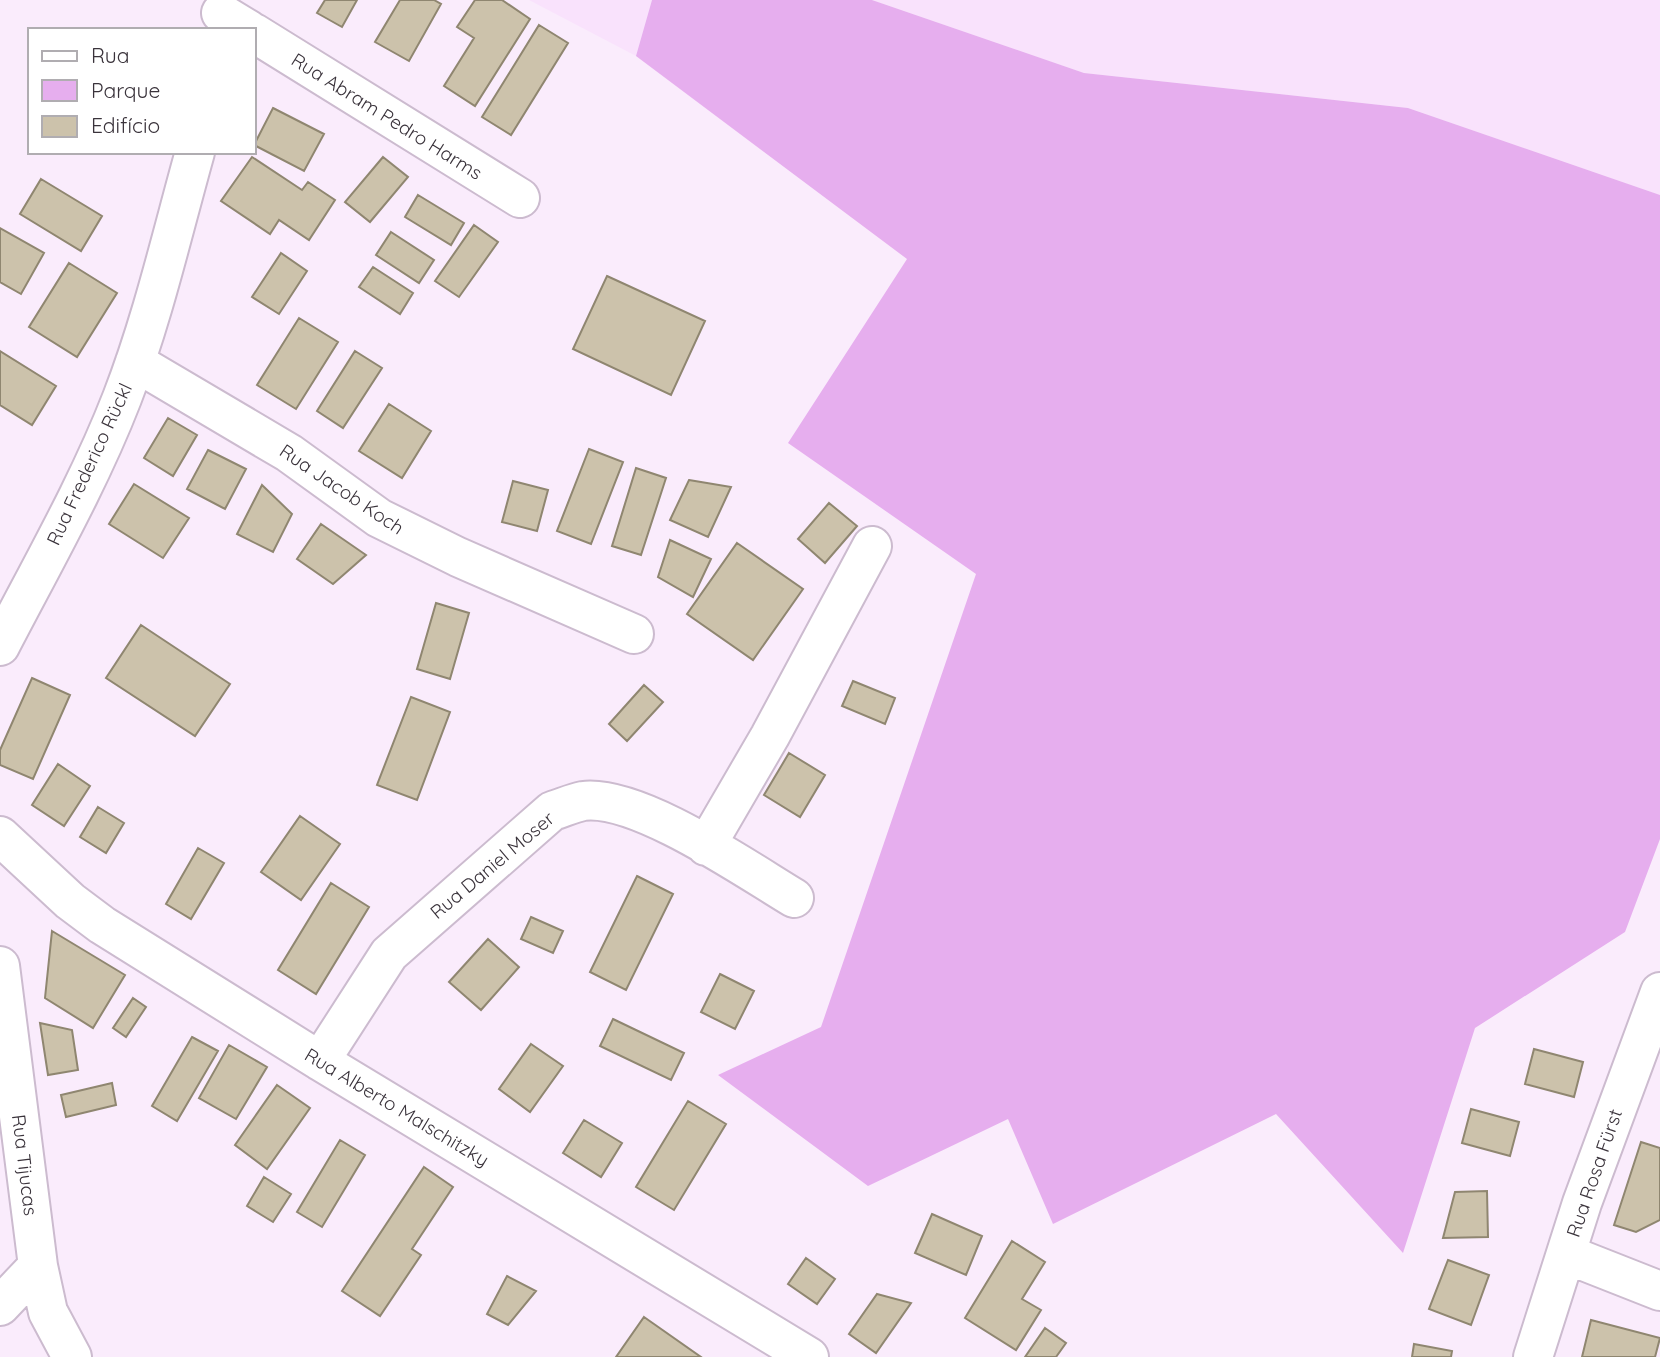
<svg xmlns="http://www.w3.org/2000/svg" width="1660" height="1357" font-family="Quicksand,sans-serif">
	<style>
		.built { fill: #f9e2fc }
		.green { fill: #e6aeee }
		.building { fill: #ccc2ab; stroke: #8f8670; stroke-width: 2 }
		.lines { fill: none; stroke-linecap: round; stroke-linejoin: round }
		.minor-casing { stroke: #ccbbcf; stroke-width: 42 }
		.minor { stroke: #fff; stroke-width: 38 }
		.labels { text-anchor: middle; stroke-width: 6; stroke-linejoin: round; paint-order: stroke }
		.street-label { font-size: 19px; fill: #3a333b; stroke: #fff }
	</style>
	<rect width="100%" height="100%" fill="#faecfc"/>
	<path class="built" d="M529,0h123l-16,56z
		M872,0h788v195l-252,-87 -324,-35z"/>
	<path class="green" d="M652,0h220l212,73 324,35 252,87v644l-35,93 -150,96 -72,225 -127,-139 -223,110 -45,-105 -140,67 -150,-111 103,-48 155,-453 -188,-131 119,-184 -271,-203z"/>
	<path class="building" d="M325,0h32l-15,27 -25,-14z
		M400,0h34l7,4 -32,57 -34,-19z
		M475,0h27l28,19 -55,87 -31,-20 30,-48 -17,-11z
		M539,25l29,18 -57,92 -29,-18z
		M273,108l51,26 -20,37 -50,-26z
		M252,157l50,33 6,-8 27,18 -26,40 -30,-20 -9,14 -49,-33z
		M383,157l25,20 -38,45 -25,-20z
		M41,179l61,37 -21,35 -61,-37z
		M418,195l46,28 -13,22 -46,-28z
		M474,225l24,17 -39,55 -24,-16z
		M0,228l44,25 -23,41 -21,-12z
		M391,232l43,28 -15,23 -43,-28z
		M281,253l26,18 -28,43 -27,-17z
		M69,263l48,30 -40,64 -48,-30z
		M373,267l40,26 -13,21 -41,-27z
		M607,276l98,45 -34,74 -98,-46z
		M299,318l39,24 -42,67 -39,-24z
		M0,351l56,35 -24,39 -32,-20z
		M355,351l27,17 -39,60 -26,-17z
		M389,404l42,27 -29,47 -43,-27z
		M168,418l29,17 -24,41 -29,-18z
		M589,449l34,13 -32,82 -34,-13z
		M208,450l38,19 -21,40 -38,-20z
		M636,468l30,10 -25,77 -29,-9z
		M689,480l42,7 -23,50 -38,-17z
		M513,481l35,9 -11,41 -35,-9z
		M134,484l55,34 -26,40 -54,-34z
		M262,485l30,29 -19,38 -36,-18z
		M829,503l28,23 -32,37 -27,-24z
		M321,524l45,31 -33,29 -36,-25z
		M670,540l41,19 -18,38 -35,-20z
		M737,543l66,46 -50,71 -66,-46z
		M436,603l33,10 -19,66 -33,-10z
		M141,625l89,59 -35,52 -89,-58z
		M32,678l38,17 -37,84 -33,-14v-15z
		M853,681l42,17 -10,26 -43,-18z
		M644,685l19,17 -36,39 -18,-17z
		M411,697l39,15 -33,88 -40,-15z
		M789,753l36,22 -25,42 -36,-22z
		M58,764l32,22 -26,40 -32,-21z
		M98,807l26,16 -18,30 -26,-16z
		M300,816l40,28 -39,56 -40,-28z
		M198,848l26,15 -33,56 -25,-15z
		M637,876l36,18 -47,96 -36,-18z
		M331,883l38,24 -53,87 -38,-24z
		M531,917l32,14 -10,22 -32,-14z
		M52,931l73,44 -32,53 -48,-30z
		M488,939l31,28 -38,43 -32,-28z
		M720,974l34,17 -19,38 -34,-17z
		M133,998l13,9 -20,30 -13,-9z
		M613,1019l71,34 -13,27 -71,-34z
		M40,1023l32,7 6,40 -30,5z
		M192,1037l26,14 -41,70 -25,-15z
		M531,1044l32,22 -33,46 -31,-23z
		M229,1045l38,22 -31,52 -37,-21z
		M1534,1049l49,13 -9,35 -49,-13z
		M112,1083l4,22 -50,12 -5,-22z
		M277,1085l33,23 -43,61 -32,-24z
		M688,1101l38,23 -52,86 -38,-23z
		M1471,1109l48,13 -9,34 -48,-13z
		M584,1120l38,23 -21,34 -38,-24z
		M340,1140l25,15 -43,72 -25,-15z
		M1641,1142l19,6v72l-24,12 -22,-7z
		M424,1167l29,20 -41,62 9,6 -41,61 -38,-25z
		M264,1177l27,17 -18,28 -26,-16z
		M1487,1191l1,46 -45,1 12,-46z
		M932,1214l50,22 -16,39 -51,-22z
		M1012,1241l33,21 -23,37 19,11 -25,40 -51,-32z
		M806,1258l29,21 -18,25 -29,-20z
		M1448,1260l41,15 -18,50 -42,-16z
		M507,1276l29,15 -28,34 -21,-11z
		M877,1294l34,9 -35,50 -27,-19z
		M644,1317l57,40h-85z
		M1591,1320l69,18 -5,19h-73z
		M1045,1328l21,15 -10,14h-31z
		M1414,1344l38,7 -1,6h-39z"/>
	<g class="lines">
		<g class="minor-casing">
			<path id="minor" d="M221,13l28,17
				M254,33l266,165
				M135,362l154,91 90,65 79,39 176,77
				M0,646c42,-81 89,-163 122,-248 31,-80 50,-164 73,-246
				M0,836l70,65 32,24 218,136 489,296
				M706,846l64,-110 102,-190
				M0,966l38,300 10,46 24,45
				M320,1061l69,-107 163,-143c10,-3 21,-8 31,-10 55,-7 164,69 211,97
				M1566,1254l94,37
				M0,1306l38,-40
				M1533,1357l49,-154 78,-211"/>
		</g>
		<use href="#minor" class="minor"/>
	</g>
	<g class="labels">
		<g class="street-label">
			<text transform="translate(387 116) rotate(32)" y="7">Rua Abram Pedro Harms</text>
			<text transform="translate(89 464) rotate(-65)" y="7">Rua Frederico Rückl</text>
			<text transform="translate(342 489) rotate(34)" y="7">Rua Jacob Koch</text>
			<text transform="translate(492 865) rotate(-40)" y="7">Rua Daniel Moser</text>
			<text transform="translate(397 1107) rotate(31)" y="7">Rua Alberto Malschitzky</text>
			<text transform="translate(25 1165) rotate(83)" y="7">Rua Tijucas</text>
			<text transform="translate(1594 1173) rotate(-71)" y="7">Rua Rosa Fürst</text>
		</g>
	</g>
	<rect x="28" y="28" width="228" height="126" fill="#ffffff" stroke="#b0adb1" stroke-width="2"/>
	<rect x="42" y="51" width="35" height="10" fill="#ffffff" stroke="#b0adb1" stroke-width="2"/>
	<text x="91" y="63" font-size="21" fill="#3a333b">Rua</text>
	<rect x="42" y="80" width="35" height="21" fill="#e6aeee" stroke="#b0adb1" stroke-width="2"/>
	<text x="91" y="98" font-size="21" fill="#3a333b">Parque</text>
	<rect x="42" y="116" width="35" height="21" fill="#ccc2ab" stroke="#b0adb1" stroke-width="2"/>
	<text x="91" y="133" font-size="21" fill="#3a333b">Edifício</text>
</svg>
